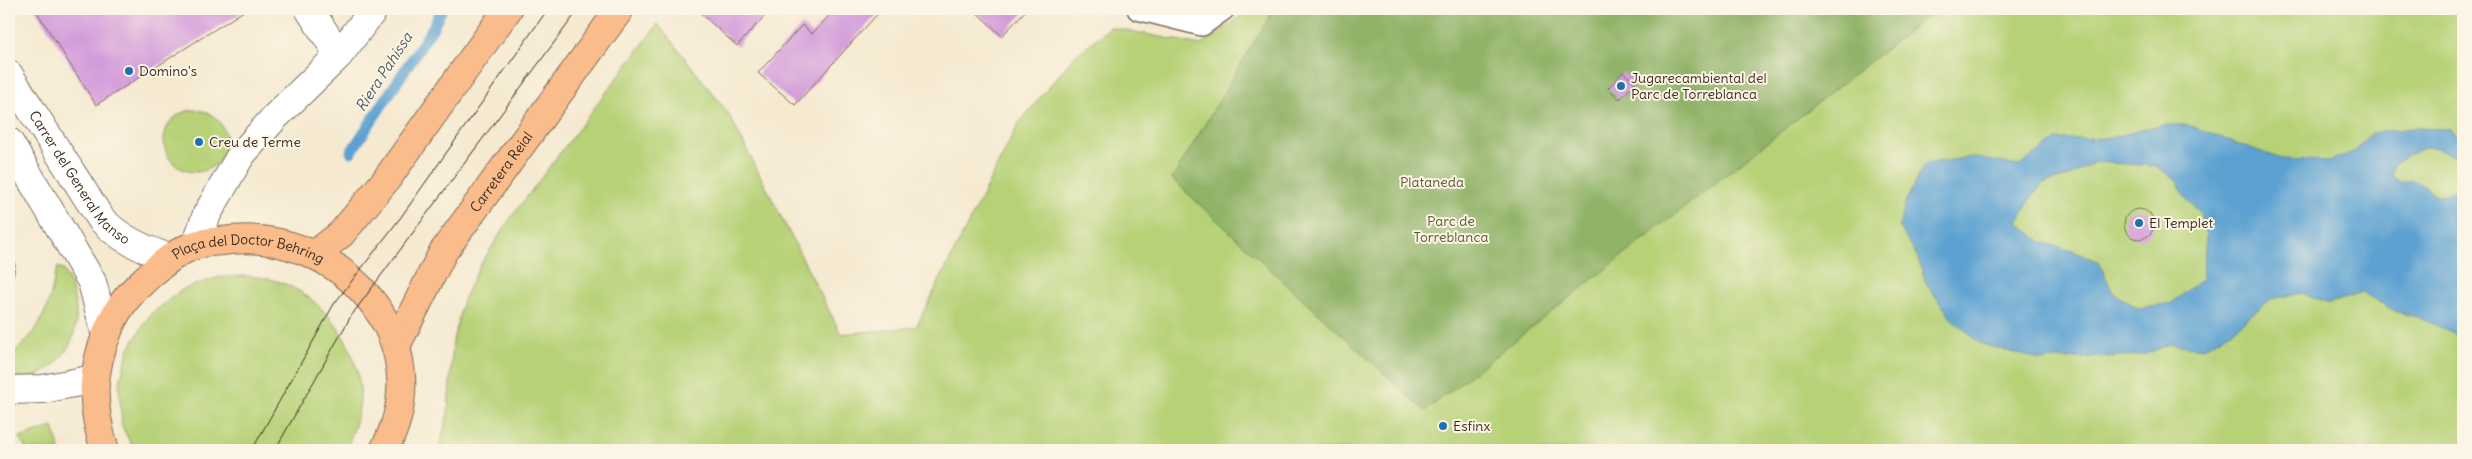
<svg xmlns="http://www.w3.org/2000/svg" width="2472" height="459" font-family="Delius,sans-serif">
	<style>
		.green { fill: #b6d176; stroke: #787e4a }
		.forest { fill: #90b367; stroke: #666e42 }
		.water { fill: #5ba1d1; stroke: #4b6678; fill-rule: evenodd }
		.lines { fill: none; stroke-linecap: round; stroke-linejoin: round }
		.stream { stroke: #5ba1d1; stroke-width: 11 }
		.building { fill: #d39bda }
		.service-casing { stroke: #7c6d5c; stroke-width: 24 }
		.minor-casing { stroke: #7c6d5c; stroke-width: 30 }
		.tertiary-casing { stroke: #7c6d5c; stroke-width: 30 }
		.primary-casing { stroke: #7c6d5c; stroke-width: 30 }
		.service { stroke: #fff; stroke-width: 21 }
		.minor { stroke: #fff; stroke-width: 28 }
		.tertiary { stroke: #fff; stroke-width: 28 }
		.primary { stroke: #f9bc8a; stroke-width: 28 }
		.tram { stroke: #3b2a1e; stroke-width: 1 }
		.poi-dot { fill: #1f6fb2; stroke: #fcf5e5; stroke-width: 2 }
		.labels { text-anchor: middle; stroke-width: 4; stroke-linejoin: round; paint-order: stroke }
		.poi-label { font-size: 14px; fill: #3b2a1e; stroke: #fcf5e5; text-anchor: start }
		.street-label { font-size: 14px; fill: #3b2a1e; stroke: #fcf5e5 }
		.park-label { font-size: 14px; fill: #5a5434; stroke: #fcf5e5 }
		.water-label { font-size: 15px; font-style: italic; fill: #485a66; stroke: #fcf5e5 }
	</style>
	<rect width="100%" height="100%" fill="#fcf5e5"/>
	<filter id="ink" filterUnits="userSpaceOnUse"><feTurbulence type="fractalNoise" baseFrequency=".02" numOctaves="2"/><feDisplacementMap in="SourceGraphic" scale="10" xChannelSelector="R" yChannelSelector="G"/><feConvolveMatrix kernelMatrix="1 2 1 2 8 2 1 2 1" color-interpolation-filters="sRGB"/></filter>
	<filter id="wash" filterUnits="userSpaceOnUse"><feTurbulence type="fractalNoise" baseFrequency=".0096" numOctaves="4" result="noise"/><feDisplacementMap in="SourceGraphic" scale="20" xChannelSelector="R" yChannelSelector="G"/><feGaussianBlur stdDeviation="1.12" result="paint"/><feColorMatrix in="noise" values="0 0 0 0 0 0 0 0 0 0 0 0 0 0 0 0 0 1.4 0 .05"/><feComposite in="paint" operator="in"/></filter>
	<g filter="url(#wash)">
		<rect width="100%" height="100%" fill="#f5e9d0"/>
		<path class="green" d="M1251,9h1212v441h-2024l9,-37 5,-72 10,-41 16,-33 31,-48 148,-195 70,89 113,221 75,-7 103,-204 54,-65 37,-31 91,18z
			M164 141a31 31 0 1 1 62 0a31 31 0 1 1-62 0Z
			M58,267l5,2c16,30 21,65 -5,92 -6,5 -14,13 -22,15 -8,2 -19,1 -27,1v-21c21,-15 34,-34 41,-59 3,-10 4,-21 8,-30z
			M219,277c12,0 25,-2 38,0 52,5 94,53 102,103 4,24 -4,48 -13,70h-212l-12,-24 -3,-41 10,-37 21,-33 31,-25z
			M53,427l7,23h-33l-8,-12z"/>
		<path class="forest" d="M1274,9h663l-512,402 -253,-232z"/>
		<path class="water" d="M2160,125h27l94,34 47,2 26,-9 17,-19 40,-5 38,1 14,13v22c-31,-26 -38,-19 -70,1l-1,11 9,6 13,-2 22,15 10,-1 17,-8v102l-5,9 5,8v32l-46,-20 -20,-5 -34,-19 -34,10 -27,-10 -31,6 -40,32 -27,17 -34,-4 -27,11 -102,5 -60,-16 -29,-25 -26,-36 -8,-25 -19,-32 7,-25 18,-37 48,-7 47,9 39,-27 53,-1zM2095,162l61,4 20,14 12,21 12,11 6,25 -4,42 -30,24 -34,5 -25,-15 -14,-31 -26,-11 -32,-9 -23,-20 10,-19 15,-20 23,-5z"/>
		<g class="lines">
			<path class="stream" d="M351,152l81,-123 10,-20"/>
		</g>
		<g id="blocks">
			<path class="building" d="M35,9h212l-151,96z
				M696,9h75l-34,37z
				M835,9h47l-87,96 -37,-32 44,-48 10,9z
				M973,9h54l-25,27z
				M1623,72l12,11 -15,16 -12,-11z
				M2124 224a15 15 0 1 1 30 0a15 15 0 1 1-30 0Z
				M9,248l6,17 -1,8 -5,15z"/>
		</g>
	</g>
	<g filter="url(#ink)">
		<use href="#blocks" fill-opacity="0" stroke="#7c6d5c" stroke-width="1"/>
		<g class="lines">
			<g class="service-casing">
				<path id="service" d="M1138,9l64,16 22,-16"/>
			</g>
			<g class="minor-casing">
				<path id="minor" d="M309,9l30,46
					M196,245l11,-31 34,-59 35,-39 63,-61 35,-46
					M9,390l34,-1 51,-10"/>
			</g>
			<g class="tertiary-casing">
				<g id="tertiary">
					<path id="s1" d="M9,75l92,144c19,20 42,30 69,39"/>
					<path d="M9,142l83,140 14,54"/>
				</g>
			</g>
			<g class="primary-casing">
				<g id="primary">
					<path d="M314,255l27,-21 45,-54 122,-171"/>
					<path id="s2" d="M396,346l47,-94 177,-243"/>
					<path id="s3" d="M105,450c-15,-46 -14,-80 5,-124 9,-22 24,-37 42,-53 13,-11 27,-23 44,-28 8,-3 18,-3 26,-4 116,-17 222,99 162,209"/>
				</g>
			</g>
			<use href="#service" class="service"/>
			<use href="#minor" class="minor"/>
			<use href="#tertiary" class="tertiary"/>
			<use href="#primary" class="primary"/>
			<path class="tram" d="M252,450l82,-146 67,-87 147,-208
				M275,450l76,-134 228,-307"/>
		</g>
	</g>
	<g class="poi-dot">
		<circle cx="129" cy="71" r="5"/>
		<circle cx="1621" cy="86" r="5"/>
		<circle cx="199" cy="142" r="5"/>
		<circle cx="2139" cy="223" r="5"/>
		<circle cx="1443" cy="426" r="5"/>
	</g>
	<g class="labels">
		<g class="poi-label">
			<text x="139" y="76">Domino's</text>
			<text x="1631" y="83">Jugarecambiental del<tspan x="1631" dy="16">Parc de Torreblanca</tspan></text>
			<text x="209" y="147">Creu de Terme</text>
			<text x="2149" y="228">El Templet</text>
			<text x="1453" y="431">Esfinx</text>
		</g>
		<g class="street-label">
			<text dy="5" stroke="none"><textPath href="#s2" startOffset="204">Carretera Reial</textPath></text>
			<text dy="5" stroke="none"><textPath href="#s1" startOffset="125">Carrer del General Manso</textPath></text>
			<text dy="5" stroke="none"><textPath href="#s3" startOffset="301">Plaça del Doctor Behring</textPath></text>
		</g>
		<g class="park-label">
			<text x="1432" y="187">Plataneda</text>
			<text x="1451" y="226">Parc de<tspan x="1451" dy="16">Torreblanca</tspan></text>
		</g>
		<g class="water-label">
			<text transform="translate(384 72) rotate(-57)" y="5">Riera Pahissa</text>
		</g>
	</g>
	<rect width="2472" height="459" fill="none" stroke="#fcf5e5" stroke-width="30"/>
</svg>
